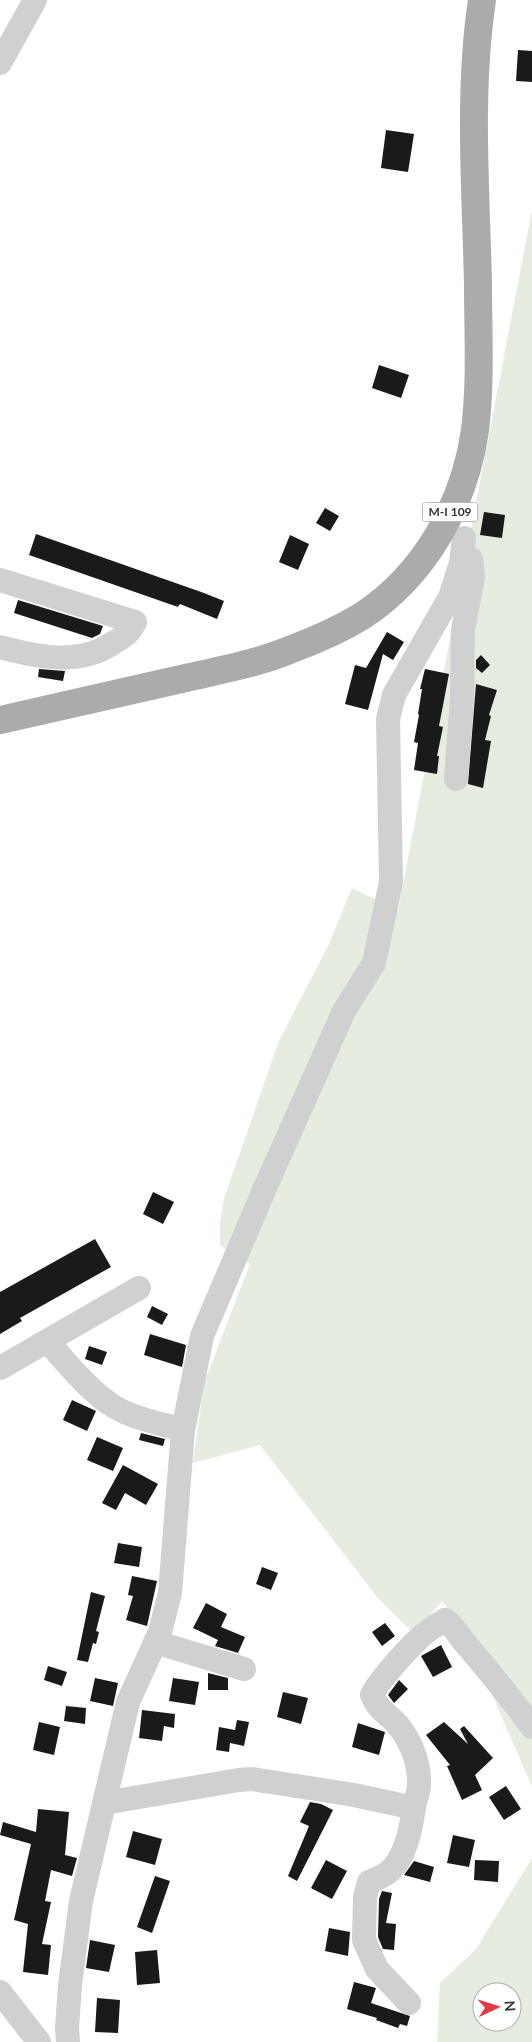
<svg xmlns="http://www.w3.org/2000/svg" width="532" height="2042" font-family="Lato,sans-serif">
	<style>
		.green { fill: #e6ecdf; fill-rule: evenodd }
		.building { fill: #1a1a1a }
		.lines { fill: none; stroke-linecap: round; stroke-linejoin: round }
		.minor { stroke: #d0d0d0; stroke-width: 24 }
		.major { stroke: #ababab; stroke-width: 28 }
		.labels { text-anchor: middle; stroke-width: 5; stroke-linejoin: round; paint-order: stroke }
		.shield { fill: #fff; stroke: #707070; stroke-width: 1 }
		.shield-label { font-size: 12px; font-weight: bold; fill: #333 }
	</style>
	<rect width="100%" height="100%" fill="#fff"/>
	<path class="green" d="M532,210v1577l-68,-158 -22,-28 -28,33 -37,-37 -117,-152 -67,18 11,-80 46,-119 -30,-19v-23l4,-24 55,-157 50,-97 23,-56 46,22z
		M532,1858v184h-95l3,-59 36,-34zM482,1992h30v30h-30z"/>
	<path class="building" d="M518,50l14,1v31l-16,-1z
		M386,130l28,4 -6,38 -27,-4z
		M379,365l30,10 -8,23 -29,-10z
		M325,508l14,8 -9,15 -14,-8z
		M484,512l21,3 -3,23 -22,-3z
		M36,534l168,59 20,8 -7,18 -37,-15 -2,3 -149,-52z
		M290,535l19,9 -11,26 -19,-8z
		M18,600l85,26 -3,8 -8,4 -78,-25z
		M387,632l17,10 -11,18 -10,-6 -15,56 -23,-6 10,-39 11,3z
		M481,655l9,10 -8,8 -6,-5v-8z
		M39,669l26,2 -2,10 -25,-4z
		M425,669l24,5 -10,52 4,1 -6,29h2l-2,18 -23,-4 4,-27 -4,-1 5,-27 -1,-1 4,-25h-2z
		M476,684l21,6 -8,25 2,1 -6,24 6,1 -8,47 -15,-4z
		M153,1192l21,10 -11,22 -20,-10z
		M95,1239l16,28 -91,51 2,3 -22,13v-42z
		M152,1306l16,8 -6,11 -15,-8z
		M150,1334l36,11 -4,22 -38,-12z
		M89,1346l18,6 -5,13 -17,-6z
		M72,1400l24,11 -9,20 -24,-11z
		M141,1433l24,6 -2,7 -24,-6z
		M97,1437l26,11 -10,23 -26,-11z
		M123,1465l35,19 -12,21 -21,-12 -9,17 -14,-7z
		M118,1543l24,4 -3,20 -25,-4z
		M262,1567l16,6 -7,17 -15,-6z
		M132,1576l25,5 -10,45 -21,-6 7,-24 -5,-1z
		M91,1592l14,4 -9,35 3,1 -3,12 -3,-1 -5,19 -11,-2z
		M206,1603l21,11 -6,13 24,10 -7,16 -23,-7 3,-6 -25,-12z
		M385,1623l10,13 -13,10 -10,-14z
		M441,1645l11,22 -19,10 -12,-21z
		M48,1666l19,6 -5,14 -18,-6z
		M208,1673l20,5v12h-20z
		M95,1678l23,5 -5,23 -23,-5z
		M173,1678l26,4 -4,23 -26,-4z
		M399,1680l9,9 -14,14 -6,-8z
		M283,1692l25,6 -7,26 -24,-7z
		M66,1706l20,2 -1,16 -21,-3z
		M142,1710l33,4 -1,14 -10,-2 -2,15 -23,-3z
		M237,1720l12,2 -5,24 -14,-3 -1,9 -13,-2 3,-23 16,3z
		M39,1722l21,5 -6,28 -21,-5z
		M444,1722l24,22 -8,-15 4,-3 29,32 -18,17 7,15 -20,10 -15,-34 3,-1 -24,-30z
		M358,1723l27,9 -6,23 -27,-8z
		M506,1786l15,23 -17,11 -15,-23z
		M310,1802l11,2 12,6 -36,71 -9,-5 21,-50 -9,-4z
		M38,1809l31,3 -4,43 12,3 -5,18 -21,-6 -6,31 6,1 -9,42 9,1 -3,30 -25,-3 5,-48 -14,-4 17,-76 -31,-9 3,-13 33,10z
		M133,1831l29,8 -7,26 -29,-8z
		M453,1835l22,5 -6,27 -22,-4z
		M326,1860l21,11 -15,28 -21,-11z
		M475,1860l24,1 -1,21 -24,-2z
		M414,1861l20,6 -4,15 -26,-7z
		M155,1876l15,5 -18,52 -15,-6z
		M382,1891l10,2 -6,30 10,1 -2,26 -11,-1 -5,-12 1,-38z
		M329,1928l21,4 -2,24 -23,-5z
		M90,1940l25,5 -6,27 -23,-4z
		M157,1950l3,33 -23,2 -2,-33z
		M354,1982l22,6 -5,15 39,13 -3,10 -7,-2 -2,4 -22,-8 1,-2 -30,-9z
		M97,1998l23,2 -2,33 -23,-1z"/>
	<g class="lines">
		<path class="minor" d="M0,63l35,-63
			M0,580l135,42c-5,11 -12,15 -22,21 -34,23 -76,14 -113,4
			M456,779l6,-82 1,-67 10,-53 -2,-18
			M47,1341c20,22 41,49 66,65 21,13 47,17 70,24
			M0,1368l139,-80
			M155,1642l89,27
			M104,1803l135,-23 13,-1 102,16 60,13c-3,20 -8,48 -24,63 -6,5 -14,8 -21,11l-4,15 -1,43 13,29 32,34
			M414,1808c1,-8 5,-16 5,-23 1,-22 -8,-44 -22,-61 -9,-10 -20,-15 -25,-29 6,-14 43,-55 56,-64 5,-4 11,-7 17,-11 9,5 12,14 20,23 23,27 46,55 67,84
			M0,1992l39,50
			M68,2042l-1,-14 3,-43 11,-84 47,-199 32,-70 10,-39 13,-163 19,-94 62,-146 80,-179 30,-48 17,-81 -3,-163 6,-24 56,-98 11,-34 3,-25"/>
		<path class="major" d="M0,720c59,-13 118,-27 177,-40 39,-9 79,-16 115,-31 24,-9 49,-20 70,-33 63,-41 103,-113 113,-186 6,-48 3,-97 3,-145 -2,-94 -10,-191 4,-285"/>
	</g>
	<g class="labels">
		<rect class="shield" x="422.5" y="502.5" width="55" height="19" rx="4"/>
		<g class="shield-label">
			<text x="450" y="516">M-I 109</text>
		</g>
	</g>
	<g transform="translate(497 2007) rotate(86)"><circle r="24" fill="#ffffff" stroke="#adadad"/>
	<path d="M0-4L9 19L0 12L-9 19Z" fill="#e63946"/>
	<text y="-8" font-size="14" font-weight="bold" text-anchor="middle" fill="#333333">N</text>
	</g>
</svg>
